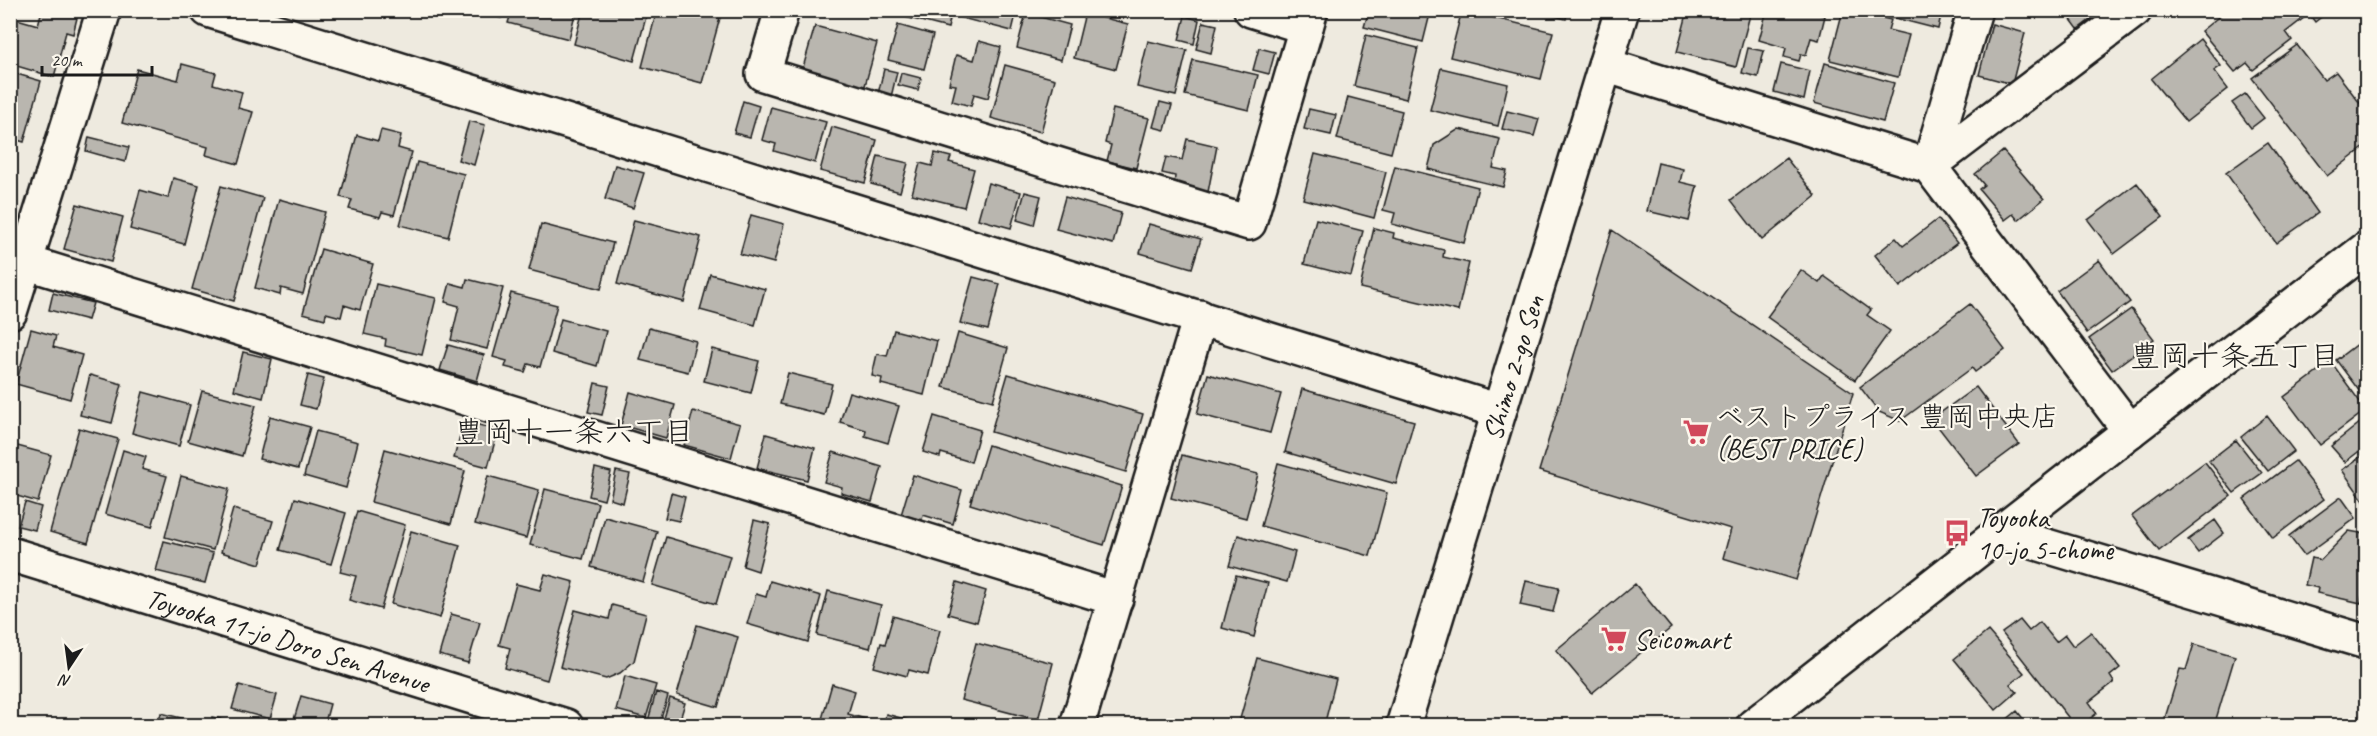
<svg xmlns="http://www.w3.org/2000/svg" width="2377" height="736" font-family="Caveat,'Klee One',sans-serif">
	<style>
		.building { fill: #b9b6af; stroke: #1c1c1c; stroke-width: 1.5 }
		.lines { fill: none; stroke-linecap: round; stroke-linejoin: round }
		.minor-casing { stroke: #1c1c1c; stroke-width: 38 }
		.tertiary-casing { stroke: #1c1c1c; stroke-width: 38 }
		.minor { stroke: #fbf7ec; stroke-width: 33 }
		.tertiary { stroke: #fbf7ec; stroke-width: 33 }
		.labels { text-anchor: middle; stroke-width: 4.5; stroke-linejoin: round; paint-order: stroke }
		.street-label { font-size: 28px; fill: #1c1c1c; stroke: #fbf7ec }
		.poi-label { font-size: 28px; fill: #1c1c1c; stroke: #fbf7ec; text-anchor: start }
		.neighbourhood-label { font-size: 30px; fill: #1c1c1c; stroke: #fbf7ec }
	</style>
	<rect width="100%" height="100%" fill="#eeeadf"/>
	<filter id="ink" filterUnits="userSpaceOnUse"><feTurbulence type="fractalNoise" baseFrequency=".0167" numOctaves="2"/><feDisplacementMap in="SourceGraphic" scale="12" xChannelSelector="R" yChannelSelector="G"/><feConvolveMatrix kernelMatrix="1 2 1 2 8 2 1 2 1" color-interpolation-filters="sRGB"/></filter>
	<g filter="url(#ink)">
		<path class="building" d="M42,10h37l-6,24 -7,-2 -12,45 -44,-13v-47l28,8z
			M472,10h31l-2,8z
			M512,10h64l-7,29 -61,-16z
			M583,10h65l-14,51 -60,-17z
			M657,10h36l27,8 -18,65 -60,-16z
			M894,10h58l-4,18 -55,-14z
			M959,10h58l-5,21 -54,-14z
			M1369,10h62l-8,32 -59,-15z
			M1462,10l91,22 -12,47 -91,-22z
			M1533,10h35l-2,9z
			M1688,10h45l17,5 -14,52 -59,-15z
			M1767,10h38l20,6 -6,24 -8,-2 -5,17 -5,-1 -2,7 -15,-4 2,-9 -27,-8z
			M1843,10h10l38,10 -3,10 21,5 -11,42 -68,-17z
			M1888,10h34l19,5 -3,14 -51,-13z
			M2064,10h39l-25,19z
			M2227,10h103l-15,12 -6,-8 -23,18 6,8 -39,30 -6,-7 -12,9 -34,-41z
			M1026,13l44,12 -9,35 -44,-12z
			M1085,13l43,11 -12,45 -42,-11z
			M1185,16l14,4 -5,24 -15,-4z
			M1203,22l14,3 -6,28 -15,-4z
			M1992,24l33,9 -13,51 -33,-9z
			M898,25l35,10 -9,34 -36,-9z
			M815,26l62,17 -13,46 -62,-18z
			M1366,35l52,13 -12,51 -52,-13z
			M2200,39l21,27 -7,5 14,18 -42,33 -35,-43z
			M979,41l22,6 -13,51 -14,-4 -3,12 -19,-5 4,-16 -7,-1 7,-29 18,5z
			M1148,41l39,9 -11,46 -39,-9z
			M2297,45l27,35 12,-8 30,39v35l-39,30 -75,-98z
			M1259,48l16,4 -6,22 -16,-4z
			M1748,48l16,3 -6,26 -16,-4z
			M1193,60l65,15 -9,35 -64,-15z
			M1825,63l69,20 -11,39 -69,-19z
			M182,64l34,9 -3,11 29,8 -4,16 15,4 -15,52 -32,-9 2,-8 -86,-24 15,-54 41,11z
			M1781,64l29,7 -6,29 -30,-8z
			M1005,65l50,14 -14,53 -50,-14z
			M1441,68l67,16 -10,42 -68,-16z
			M884,69l13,3 -6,25 -13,-3z
			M10,72l31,9 -17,61 -14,-4z
			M901,73l20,5 -3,12 -20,-5z
			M2245,94l19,24 -13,10 -19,-25z
			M1348,97l54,14 -11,42 -54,-14z
			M743,101l16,5 -9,31 -16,-4z
			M1160,102l12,3 -7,25 -12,-3z
			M771,107l55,15 -11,41 -41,-12 2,-7 -14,-4z
			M1113,109l36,9 -13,50 -29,-7 4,-16 -6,-2z
			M1309,109l27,6 -5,20 -27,-6z
			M1507,111l32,8 -5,17 -32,-7z
			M469,121l16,4 -11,40 -16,-5z
			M832,127l45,13 -12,43 -45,-12z
			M1459,129l41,10 -7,29 14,3 -4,16 -75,-18 6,-24z
			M381,130l20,5 -3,13 14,4 -18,63 -12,-3 -2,5 -31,-8 3,-9 -12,-3 17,-62 21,6z
			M89,137l40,10 -4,15 -39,-11z
			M1187,139l30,7 -9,46 -34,-7 1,-9 -13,-3 4,-16 16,3z
			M2268,143l50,70 -42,30 -50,-70z
			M2003,151l41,48 -26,21 -5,-6 -8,6 -26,-31 5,-4 -9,-11z
			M935,153l16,4 -2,5 25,7 -10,38 -52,-13 8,-31 12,3z
			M1315,154l71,18 -12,46 -71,-19z
			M878,156l30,7 -8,29 -29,-8z
			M1786,158l30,38 -54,44 -31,-40z
			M417,162l47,12 -16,63 -48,-12z
			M1658,163l25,6 -3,13 17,4 -8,35 -42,-10z
			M615,165l29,8 -11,35 -28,-9z
			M1395,166l83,21 -14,56 -72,-19 3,-11 -12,-3z
			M173,178l26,7 -15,59 -54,-15 10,-39 28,8z
			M988,183l33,9 -10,36 -33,-9z
			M2137,183l26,34 -49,37 -26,-34z
			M221,186l42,12 -29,103 -42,-12z
			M1025,192l16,4 -7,29 -17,-5z
			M1065,197l56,16 -8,31 -57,-15z
			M279,199l46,13 -22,82 -22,-6 -1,7 -25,-7z
			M77,204l46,13 -12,45 -47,-13z
			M751,215l33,9 -10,39 -34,-9z
			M1316,219l47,12 -12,45 -47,-12z
			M1938,219l19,24 -57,44 -25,-32 21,-17 7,8z
			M634,220l67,17 -17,65 -67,-18z
			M541,224l72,19 -12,46 -72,-19z
			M1149,224l52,15 -9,29 -52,-15z
			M1374,228l20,5 -1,5 51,12 -1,7 26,6 -11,48 -98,-23z
			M1612,230l241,163 -57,187 -73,-22 8,-29 -192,-58z
			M321,249l52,15 -13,46 -16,-5 -3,12 -15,-4 -1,6 -22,-6z
			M2099,260l31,42 -43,31 -30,-42z
			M1801,270l18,13 5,-7 47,34 -4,5 23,16 -35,49 -88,-63z
			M710,274l55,15 -10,36 -55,-15z
			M973,277l27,7 -12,46 -28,-7z
			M467,279l36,9 -16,61 -36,-9 8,-34 -14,-4 5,-19 15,4z
			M376,284l60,14 -14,57 -37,-9 1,-7 -22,-5z
			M53,293l40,10 -5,17 -39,-10z
			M511,293l46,12 -17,62 -12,-3 -3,8 -20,-5 2,-6 -14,-4z
			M1970,304l35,46 -30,22 -3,-4 -72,53 -21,-9 -19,-25z
			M2131,309l23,30 -42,31 -23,-31z
			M561,319l45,12 -9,35 -45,-13z
			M649,328l47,13 -8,31 -48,-12z
			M31,329l25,7 -3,11 29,8 -12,44 -54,-15z
			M894,330l43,11 -13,54 -43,-11 1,-6 -10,-2 5,-22 10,2z
			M958,333l50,15 -15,53 -50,-14z
			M2366,337v63l-30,-40z
			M448,345l36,10 -7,26 -37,-11z
			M712,349l47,12 -8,32 -47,-12z
			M243,352l29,7 -9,39 -29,-8z
			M2331,362l35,48 -46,35 -36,-48z
			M788,373l44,11 -8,31 -44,-11z
			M1008,374l135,40 -17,58 -135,-40z
			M1208,374l73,20 -11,39 -73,-19z
			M90,375l32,9 -10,39 -32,-8z
			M308,375l16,4 -8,30 -16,-4z
			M595,383l14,3 -7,29 -14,-3z
			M1976,387l43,57 -43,32 -44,-57z
			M1302,389l112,32 -18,63 -111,-32z
			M202,391l54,14 -14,51 -54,-15z
			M143,392l47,13 -11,41 -47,-13z
			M630,392l45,13 -9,33 -45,-13z
			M849,392l50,14 -11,37 -23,-7 1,-6 -26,-8z
			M693,411l47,13 -9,34 -47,-13z
			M270,416l40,11 -12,42 -39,-10z
			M934,416l46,14 -9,32 -30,-9 -1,4 -17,-5z
			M2267,416l27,35 -26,20 -27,-34z
			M2366,418v28l-21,16 -14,-16z
			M464,421l34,9 -10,37 -34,-9z
			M79,428l39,11 -30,104 -38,-11z
			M316,431l42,11 -12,46 -42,-12z
			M766,434l49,14 -8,32 -50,-12z
			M2236,440l26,33 -28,20 -25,-32z
			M10,444l41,11 -13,47 -28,-8z
			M988,445l134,41 -18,59 -134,-41z
			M385,449l80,22 -14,53 -80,-22z
			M123,450l23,7 -4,12 25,7 -15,51 -47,-13z
			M833,452l49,15 -10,35 -31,-9 1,-6 -18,-5z
			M2366,453v51l-24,-34z
			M1182,455l76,19 -12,44 -75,-20z
			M2295,461l29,38 -51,39 -29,-39z
			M2205,462l26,34 -72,55 -27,-35z
			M1278,463l109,30 -17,63 -109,-30z
			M595,468l16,4 -7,28 -15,-4z
			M616,471l14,3 -7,29 -13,-4z
			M913,475l49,15 -9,34 -30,-9 -1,5 -21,-5z
			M181,476l48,13 -16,61 -48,-13z
			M488,476l51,14 -13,48 -51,-14z
			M545,489l53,14 -15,56 -53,-14z
			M671,493l14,4 -6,24 -14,-3z
			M2341,497l15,21 -52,38 -15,-20z
			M295,498l51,15 -15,51 -51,-14z
			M25,502l16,5 -6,23 -17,-4z
			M233,509l40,12 -13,43 -39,-12z
			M357,511l48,14 -24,84 -32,-9 7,-24 -16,-4z
			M605,517l52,14 -14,51 -52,-15z
			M754,520l16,4 -12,47 -15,-5z
			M2215,520l9,13 -26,20 -10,-13z
			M411,531l49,14 -20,73 -49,-14z
			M2349,531l17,3 -6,32 6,1v13l-5,23 -44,-10 1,-5 -13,-3 6,-27 10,2z
			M1238,535l57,17 -8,30 -58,-16z
			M666,537l64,19 -14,48 -64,-19z
			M164,541l49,12 -8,30 -49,-12z
			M545,574l29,8 -27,98 -42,-12 5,-20 -11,-3 17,-61 24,6z
			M1236,575l32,8 -14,54 -32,-9z
			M770,581l51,15 -13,46 -61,-18 9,-30 10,3z
			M1526,581l33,7 -6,24 -33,-7z
			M957,582l29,9 -9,31 -29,-8z
			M1635,584l36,44 -79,65 -36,-43z
			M828,591l53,14 -11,43 -53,-13z
			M612,605l34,9 -12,47 -14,12 -14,6 -46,-12 15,-57 34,9z
			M451,614l29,8 -12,41 -29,-8z
			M893,616l47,14 -12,45 -19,-5 -2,6 -33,-9 7,-24 4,1z
			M2020,620l9,11 11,-9 16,20 9,-7 8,11 18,-14 29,36 -10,8 4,6 -25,20 8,11 -16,13h-6l-73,-93z
			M697,625l41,12 -20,70 -41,-12z
			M1988,631l36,42 -14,11 7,8 -21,18 -42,-51z
			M976,643l77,20 -15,57 -77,-20z
			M2194,644l41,12 -21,70h-35l-15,-5 16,-52 6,1z
			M1257,658l79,21 -12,47h-86z
			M625,676l31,9 -10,33 -30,-8z
			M832,684l23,7 -7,23 35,10 3,-10 22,6 -2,6h-86z
			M239,685l38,10 -7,24 -38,-10z
			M656,692l12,4 -9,29 -11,-4z
			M301,696l29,8 -6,22h-32z
			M670,698l15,5 -7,23 -16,-1z
			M2017,711l12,15h-30z
			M161,713l40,10v3h-43z
			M212,717l21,5 -1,4h-22z"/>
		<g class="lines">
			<g class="minor-casing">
				<g id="minor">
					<path d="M208,10l1291,401"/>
					<path d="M782,10l-19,64 486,149 62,-213"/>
					<path d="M1251,10l55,17"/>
					<path d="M1605,65l324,101 201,265"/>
					<path d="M1929,166l206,-156"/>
					<path d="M1929,166l46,-156"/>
					<path d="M25,262l1091,337"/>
					<path d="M10,312l94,-302"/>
					<path d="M2000,532l366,110"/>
					<path id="s1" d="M10,554l556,172"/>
					<path d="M1077,726l123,-409"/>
				</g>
			</g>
			<g class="tertiary-casing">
				<g id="tertiary">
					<path id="s2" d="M1403,726l219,-716"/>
					<path d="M1753,726l377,-295 236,-182"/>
				</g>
			</g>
			<use href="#minor" class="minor"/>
			<use href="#tertiary" class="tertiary"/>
		</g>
	</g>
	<defs>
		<g id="supermarket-bare" transform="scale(2.07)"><path d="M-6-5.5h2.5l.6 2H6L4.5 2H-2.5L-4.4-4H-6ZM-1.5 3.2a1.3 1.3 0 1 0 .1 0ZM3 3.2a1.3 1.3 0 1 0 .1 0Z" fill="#d1495b" stroke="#fbf7ec" stroke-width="2.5" paint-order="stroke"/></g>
		<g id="bus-bare" transform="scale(2.07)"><path d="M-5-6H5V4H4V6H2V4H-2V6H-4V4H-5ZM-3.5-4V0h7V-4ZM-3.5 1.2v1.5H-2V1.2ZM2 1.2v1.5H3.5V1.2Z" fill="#d1495b" stroke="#fbf7ec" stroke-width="2.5" paint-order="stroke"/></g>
	</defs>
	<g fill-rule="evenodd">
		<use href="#supermarket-bare" x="1696" y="432"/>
		<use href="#bus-bare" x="1957" y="533"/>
		<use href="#supermarket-bare" x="1614" y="639"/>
	</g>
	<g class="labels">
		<g class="street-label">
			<text dy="10" stroke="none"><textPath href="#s2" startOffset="375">Shimo 2-go Sen</textPath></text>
			<text dy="10" stroke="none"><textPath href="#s1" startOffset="291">Toyooka 11-jo Doro Sen Avenue</textPath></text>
		</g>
		<g class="poi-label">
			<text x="1716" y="426">ベストプライス 豊岡中央店<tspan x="1716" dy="32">(BEST PRICE)</tspan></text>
			<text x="1977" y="527">Toyooka<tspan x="1977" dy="32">10-jo 5-chome</tspan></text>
			<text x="1634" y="649">Seicomart</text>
		</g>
		<g class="neighbourhood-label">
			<text x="2235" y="366">豊岡十条五丁目</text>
			<text x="574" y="442">豊岡十一条六丁目</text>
		</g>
	</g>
	<rect width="2377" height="736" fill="none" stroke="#fbf7ec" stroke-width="36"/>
	<rect x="18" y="18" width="2341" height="700" fill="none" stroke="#1c1c1c" stroke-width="2" filter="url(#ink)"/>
	<g transform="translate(69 667) rotate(193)" stroke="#fbf7ec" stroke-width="4.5" paint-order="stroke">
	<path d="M0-4.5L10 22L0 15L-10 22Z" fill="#1c1c1c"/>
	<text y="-9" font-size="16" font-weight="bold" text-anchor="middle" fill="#1c1c1c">N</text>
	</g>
	<path d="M42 66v9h110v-9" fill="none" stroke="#1c1c1c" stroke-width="3"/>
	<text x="51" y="66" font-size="18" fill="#1c1c1c" stroke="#fbf7ec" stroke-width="4.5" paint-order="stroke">20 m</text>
</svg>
